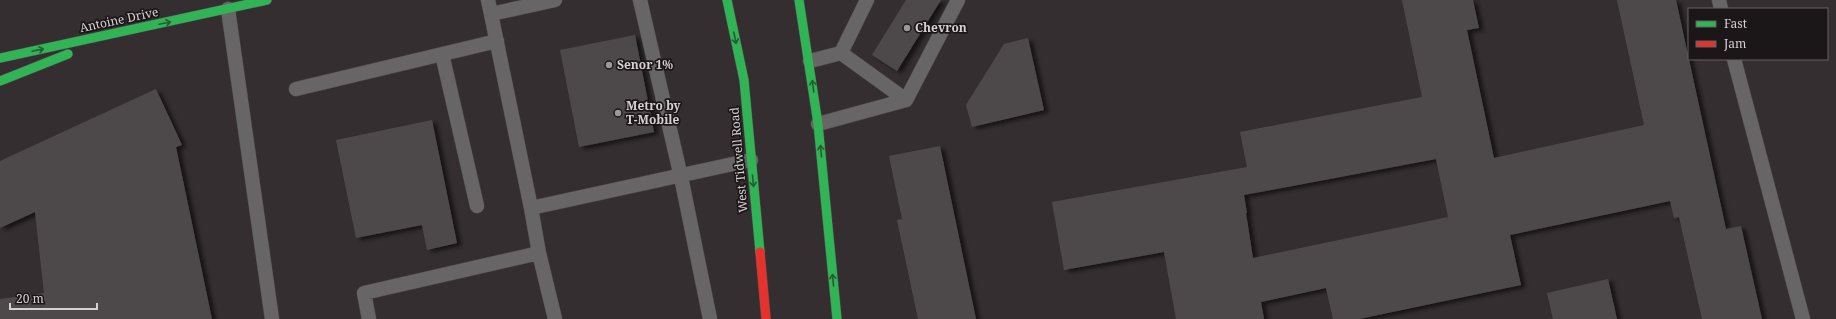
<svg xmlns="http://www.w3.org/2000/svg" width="1836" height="319" font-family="'Noto Serif',serif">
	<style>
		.building { fill: #4e4a4c; fill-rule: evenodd; filter: url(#shadow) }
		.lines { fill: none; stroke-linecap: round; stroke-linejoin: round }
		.lane-casing { stroke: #514c4e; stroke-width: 15 }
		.fast-casing { stroke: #514c4e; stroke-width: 10 }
		.jam-casing { stroke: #514c4e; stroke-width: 10 }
		.lane { stroke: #676566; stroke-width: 14 }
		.fast { stroke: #30b455; stroke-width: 9 }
		.jam { stroke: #e5322d; stroke-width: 9 }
		.oneway { stroke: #245d33 }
		.poi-dot { fill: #9e979a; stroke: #1b1618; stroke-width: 1.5 }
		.labels { text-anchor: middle; stroke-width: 3.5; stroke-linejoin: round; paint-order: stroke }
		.street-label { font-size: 12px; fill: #d7d0d3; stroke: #1b1618 }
		.poi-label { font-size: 12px; font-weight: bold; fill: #d7d0d3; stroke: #1b1618; text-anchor: start }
	</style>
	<defs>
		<filter id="shadow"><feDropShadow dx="4.5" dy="2.5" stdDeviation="2" flood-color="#0009"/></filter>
	</defs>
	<rect width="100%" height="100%" fill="#342e31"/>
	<path class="building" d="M906,0h35l-44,71 -25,-16z
		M1402,0h71l6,28 -12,2 27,128 150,-33 -27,-125h59l50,229 15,-3 21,93h-60l-23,-102 -5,1 -4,-17 -160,34 11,50 -162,34h-26l-7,-31 -65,14 3,17h-88l-12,-67 -100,18 -12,-68 195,-35 -7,-35 182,-35zM1436,159l12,58 -195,41 -7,-45h1l-3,-18z
		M635,35l19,97 -75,15 -19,-97z
		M1028,38l16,72 -72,17 -6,-22 38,-61z
		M156,89l26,56 -6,2 36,172h-212v-20l44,-6 -9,-81 -35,16v-67z
		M432,120l25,123 -30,7 -5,-25 -66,13 -20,-98z
		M940,146l36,173h-58l-21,-99 5,-1 -13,-63z
		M1608,279l9,40h-64l-6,-26z"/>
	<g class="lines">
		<g class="lane-casing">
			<path id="lane" d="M488,0l3,14
				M640,0l41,177 29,142
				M867,0l-26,53 65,47
				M1719,0l2,9
				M228,9l44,310
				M442,54l35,152
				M1734,59l69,260
				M810,61l31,-8
				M296,89l201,-48
				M818,124l88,-24 52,-100
				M531,208l-40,-194 64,-14
				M539,253l16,66
				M369,319l-5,-26 175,-40 -8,-45 220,-48"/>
		</g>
		<g class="fast-casing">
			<path id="fast" d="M727,0l17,80 16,172
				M799,0l19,124 19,195
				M0,58l267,-58
				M0,81l68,-27"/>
		</g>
		<g class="jam-casing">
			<path id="jam" d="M760,252l6,67"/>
		</g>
		<use href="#lane" class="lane"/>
		<use href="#fast" class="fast"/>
		<use href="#jam" class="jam"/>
	</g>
	<defs><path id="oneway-shaft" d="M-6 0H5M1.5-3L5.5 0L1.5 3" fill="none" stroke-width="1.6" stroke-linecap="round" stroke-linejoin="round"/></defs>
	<g class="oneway">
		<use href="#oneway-shaft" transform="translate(165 23) rotate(-12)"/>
		<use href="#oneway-shaft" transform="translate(735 38) rotate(78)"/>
		<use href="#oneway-shaft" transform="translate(38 50) rotate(-12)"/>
		<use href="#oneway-shaft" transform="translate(813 86) rotate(-98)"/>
		<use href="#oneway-shaft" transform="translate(821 151) rotate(-95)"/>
		<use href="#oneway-shaft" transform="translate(753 181) rotate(85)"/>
		<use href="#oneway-shaft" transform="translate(833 280) rotate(-95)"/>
	</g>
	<g class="poi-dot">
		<circle cx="907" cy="28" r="4"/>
		<circle cx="609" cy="65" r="4"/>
		<circle cx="618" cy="113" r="4"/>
	</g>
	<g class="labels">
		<g class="street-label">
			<text transform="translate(119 20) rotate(-12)" y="4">Antoine Drive</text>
			<text transform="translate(739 160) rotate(-95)" y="4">West Tidwell Road</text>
		</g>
		<g class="poi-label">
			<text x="915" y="32">Chevron</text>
			<text x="617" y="69">Senor 1%</text>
			<text x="626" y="110">Metro by<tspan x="626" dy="14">T-Mobile</tspan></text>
		</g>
	</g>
	<rect x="1688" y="8" width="140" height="52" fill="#1b1618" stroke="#666063"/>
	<rect x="1696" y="21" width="20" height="6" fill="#30b455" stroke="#666063"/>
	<text x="1724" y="28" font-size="12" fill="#d7d0d3">Fast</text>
	<rect x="1696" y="41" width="20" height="6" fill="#e5322d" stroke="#666063"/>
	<text x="1724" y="48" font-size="12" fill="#d7d0d3">Jam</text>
	<path d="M10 303v6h87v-6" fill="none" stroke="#d7d0d3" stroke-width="2"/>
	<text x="16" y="303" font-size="12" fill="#d7d0d3" stroke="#1b1618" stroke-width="3" paint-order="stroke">20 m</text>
</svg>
